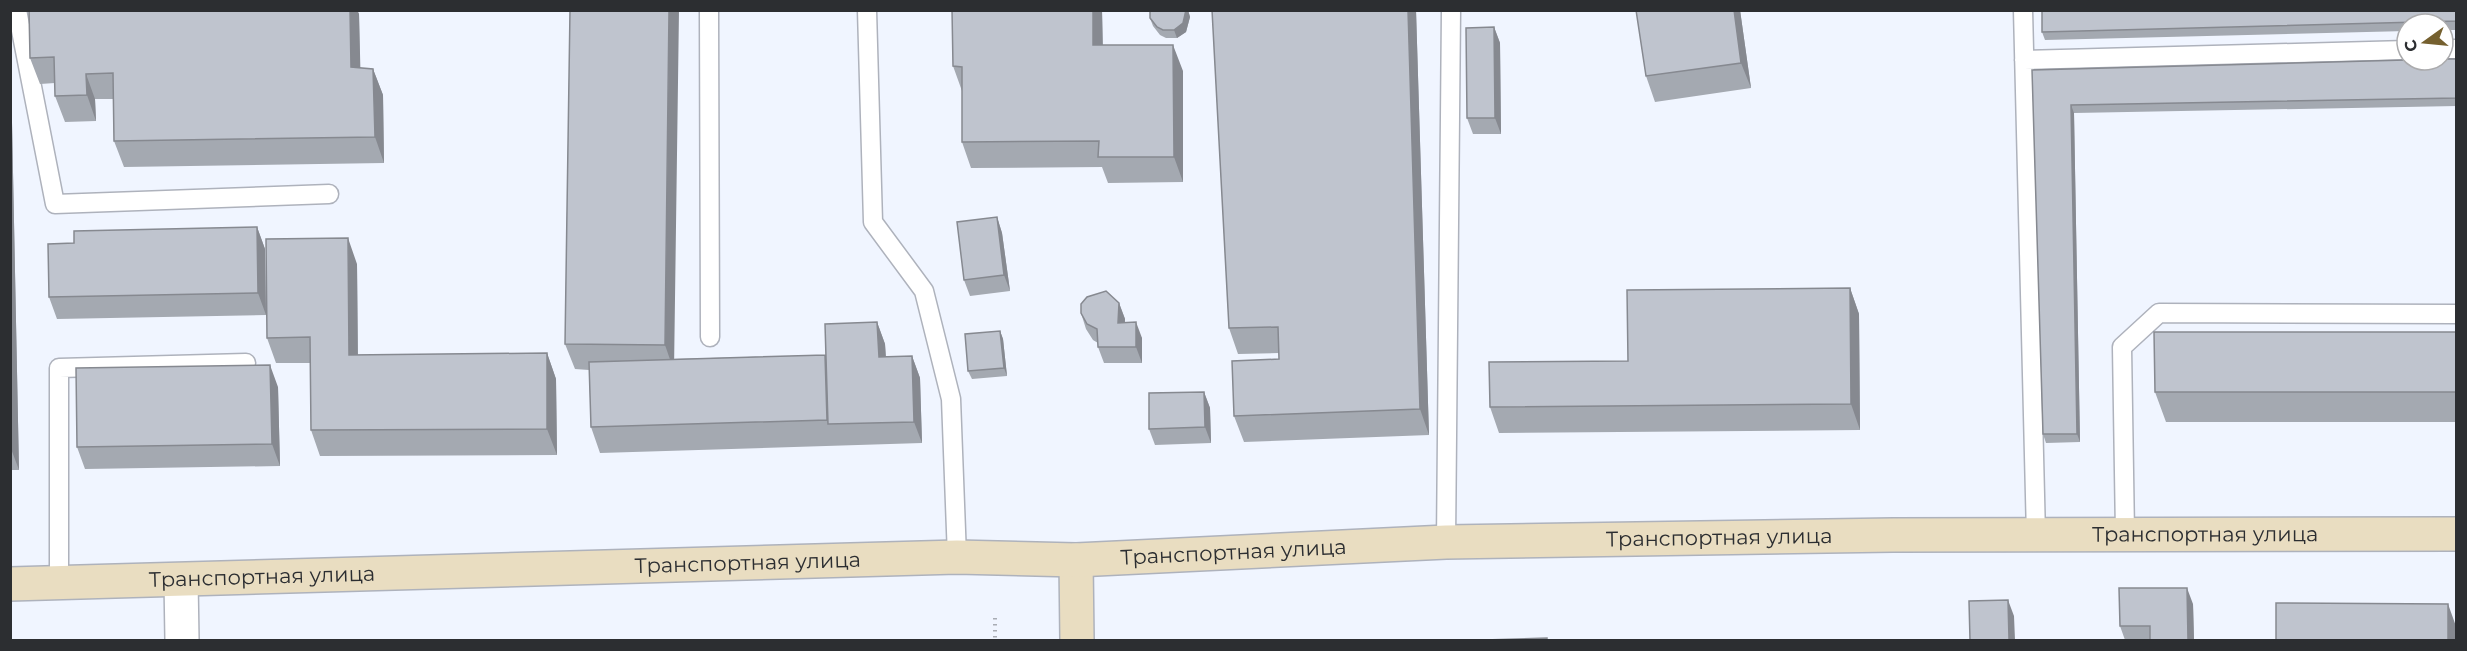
<svg xmlns="http://www.w3.org/2000/svg" width="2467" height="651" font-family="Montserrat,sans-serif">
	<style>
		.lines { fill: none; stroke-linecap: round; stroke-linejoin: round }
		.lane-casing { stroke: #aeb2bc; stroke-width: 21 }
		.street-casing { stroke: #aeb2bc; stroke-width: 36 }
		.secondary-casing { stroke: #aeb2bc; stroke-width: 36 }
		.path { stroke: #a8acb4; stroke-width: 4; stroke-dasharray: 1.5 4.5; stroke-linecap: butt }
		.lane { stroke: #fff; stroke-width: 18 }
		.street { stroke: #fff; stroke-width: 33 }
		.secondary { stroke: #e9ddc1; stroke-width: 33 }
		.wall { fill: #a4a9b1 }
		.shaded-wall { fill: #868990 }
		.building { fill: #bfc4ce; stroke: #868990; stroke-width: 1.5 }
		.labels { text-anchor: middle; stroke-width: 4.5; stroke-linejoin: round; paint-order: stroke }
		.street-label { font-size: 21px; fill: #2c2e31; stroke: #fff }
	</style>
	<rect width="100%" height="100%" fill="#f0f5ff"/>
	<g class="lines">
		<g class="lane-casing">
			<path id="lane" d="M17,10l38,194 274,-10
				M709,10l1,327
				M867,10l6,212 51,69 27,108 6,158
				M2023,10l13,526
				M2443,49h13
				M2024,60l383,-10
				M2125,534l-3,-187 37,-34 297,1
				M1446,542l5,-532
				M59,583v-215l187,-5"/>
		</g>
		<g class="street-casing">
			<path id="street" d="M181,580l1,60"/>
		</g>
		<g class="secondary-casing">
			<g id="secondary">
				<path d="M1076,560l1,80"/>
				<path id="s1" d="M10,584l947,-27 119,3 370,-18 447,-7 563,-1"/>
			</g>
		</g>
		<path class="path" d="M995,618v22"/>
		<use href="#lane" class="lane"/>
		<use href="#street" class="street"/>
		<use href="#secondary" class="secondary"/>
	</g>
	<path class="wall" d="M29,10h328l2,4 1,54 13,1 10,26 1,68 -260,4 -10,-26 -1,-42h-18l1,22 -31,1 -10,-26v-13l-15,1 -10,-26z
		M570,10l104,349 151,-4 1,3 51,-36 8,22 1,13 26,-1 8,22 2,65 -322,10 -9,-26 -2,-57 -14,-1 -10,-25z
		M952,10h150l1,35 80,26v111l-75,1 -6,-16 -131,1 -9,-26v-51l-9,-25z
		M1150,10h38l2,7 -4,15 -9,6h-11l-6,-3 -7,-9 -3,-8z
		M1212,10h204l13,425 -185,7 -10,-26 45,-57v-6l-41,1 -9,-26z
		M1636,10h104l11,78 -96,14 -9,-26z
		M2457,10v20h-14v-6h-36v7l-362,9 -3,-8z
		M1494,27l6,16 1,91h-28l-6,-16z
		M2457,59v47l-383,7 6,329 -34,1 -3,-9 -11,-364z
		M11,73l8,397h-9v-397z
		M997,217l5,16 8,58 -40,5 -6,-16z
		M257,227l8,22 1,66 -209,4 -8,-22 25,-54z
		M357,264l1,91 189,-2 9,26 1,76 -237,1 -9,-26 -1,-67h-34l-9,-25z
		M1850,288l9,26 1,116 -361,3 -9,-26z
		M1119,303l6,16v4l17,15v25h-38l-6,-16v-4l-5,-3 -7,-11 -5,-16z
		M1000,331l3,8 4,37 -35,3 -4,-8z
		M2457,332v90h-291l-11,-30z
		M278,387l2,79 -195,3 -8,-22z
		M1204,392l6,16 1,35 -56,2 -6,-16z
		M2193,604l1,36h-69l-5,-14z"/>
	<path class="shaded-wall" d="M350,10h7l2,4 2,79 -10,-26z
		M669,10h10l-5,361 -9,-26z
		M1093,10h9l1,61 -10,-26z
		M1186,10h2l2,7 -4,15 -9,6 -3,-8z
		M1408,10h8l13,425 -9,-26z
		M1734,10h6l11,78 -10,-25z
		M1494,27l6,16 1,91 -6,-16z
		M1173,45l10,26v111l-9,-25z
		M373,69l10,26 1,68 -9,-26z
		M11,73l8,397 -9,-24z
		M86,74l9,25 1,22 -9,-26z
		M2071,105l3,8 6,329 -3,-8z
		M997,217l5,16 8,58 -6,-16z
		M257,227l8,22 1,66 -8,-22z
		M348,238l9,26 1,116 -9,-25z
		M1850,288l9,26 1,116 -9,-26z
		M1119,303l6,16 -1,20 -6,-16z
		M877,322l8,22 2,35 -8,-22z
		M1136,322l6,16v25l-6,-16z
		M1000,331l3,8 4,37 -3,-8z
		M547,353l9,26 1,76 -10,-26z
		M825,355l9,26 -6,43 -1,-4z
		M912,356l8,22 2,65 -8,-21z
		M270,365l8,22 2,79 -8,-22z
		M1204,392l6,16 1,35 -6,-16z
		M2187,588l6,16 1,36h-6z
		M2008,600l6,16 1,24h-6z
		M2448,604l9,25v11h-9z"/>
	<path class="building" d="M29,10h321l1,57 22,2 2,68 -261,4 -1,-68 -27,1 1,21 -32,1 -1,-39 -24,1z
		M570,10h99l-4,335 -100,-1z
		M952,10h141v35h80l1,112h-76l1,-16 -137,1v-75l-9,-1z
		M1150,10h36l-3,13 -9,7h-11l-6,-3 -7,-9z
		M1212,10h196l12,399 -186,7 -2,-55 47,-2 -1,-32 -49,1z
		M1636,10h98l7,53 -95,13z
		M2042,10h415v11l-415,11z
		M1494,27l1,91h-28l-1,-90z
		M2443,59h14v39l-386,7 6,329h-34l-11,-364z
		M997,217l7,58 -40,5 -7,-58z
		M257,227l1,66 -209,4 -1,-53 26,-1v-12z
		M348,238l1,117 198,-2v76l-236,1 -1,-93 -43,1 -1,-99z
		M1850,288l1,116 -361,3 -1,-45 139,-1 -1,-71z
		M1106,291l13,12 -1,20 18,-1v25h-38l-1,-18 -10,-5 -6,-11v-9l6,-7z
		M877,322l2,35 33,-1 2,66 -86,2 -3,-100z
		M1000,331l4,37 -36,3 -3,-37z
		M2154,332h303v60h-302z
		M825,355l2,65 -236,7 -2,-65z
		M270,365l2,79 -195,3 -1,-79z
		M1204,392l1,35 -56,2v-36z
		M2119,588h68l1,52h-38v-14h-30z
		M2008,600l1,40h-39l-1,-39z
		M2276,603l172,1v36h-172z
		M1547,638v2h-63z"/>
	<g class="labels">
		<g class="street-label">
			<text dy="7" stroke="none"><textPath href="#s1" startOffset="2196">Транспортная улица</textPath></text>
			<text dy="7" stroke="none"><textPath href="#s1" startOffset="1710">Транспортная улица</textPath></text>
			<text dy="7" stroke="none"><textPath href="#s1" startOffset="1224">Транспортная улица</textPath></text>
			<text dy="7" stroke="none"><textPath href="#s1" startOffset="738">Транспортная улица</textPath></text>
			<text dy="7" stroke="none"><textPath href="#s1" startOffset="252">Транспортная улица</textPath></text>
		</g>
	</g>
	<rect width="2467" height="651" fill="none" stroke="#2c2e31" stroke-width="24"/>
	<g transform="translate(2425 42) rotate(255)"><circle r="28" fill="#ffffff" stroke="#ababad" stroke-width="1.5"/>
	<path d="M0-4.5L10 22L0 15L-10 22Z" fill="#75602f"/>
	<text y="-9" font-size="16" font-weight="bold" text-anchor="middle" fill="#2c2e31">С</text>
	</g>
</svg>
